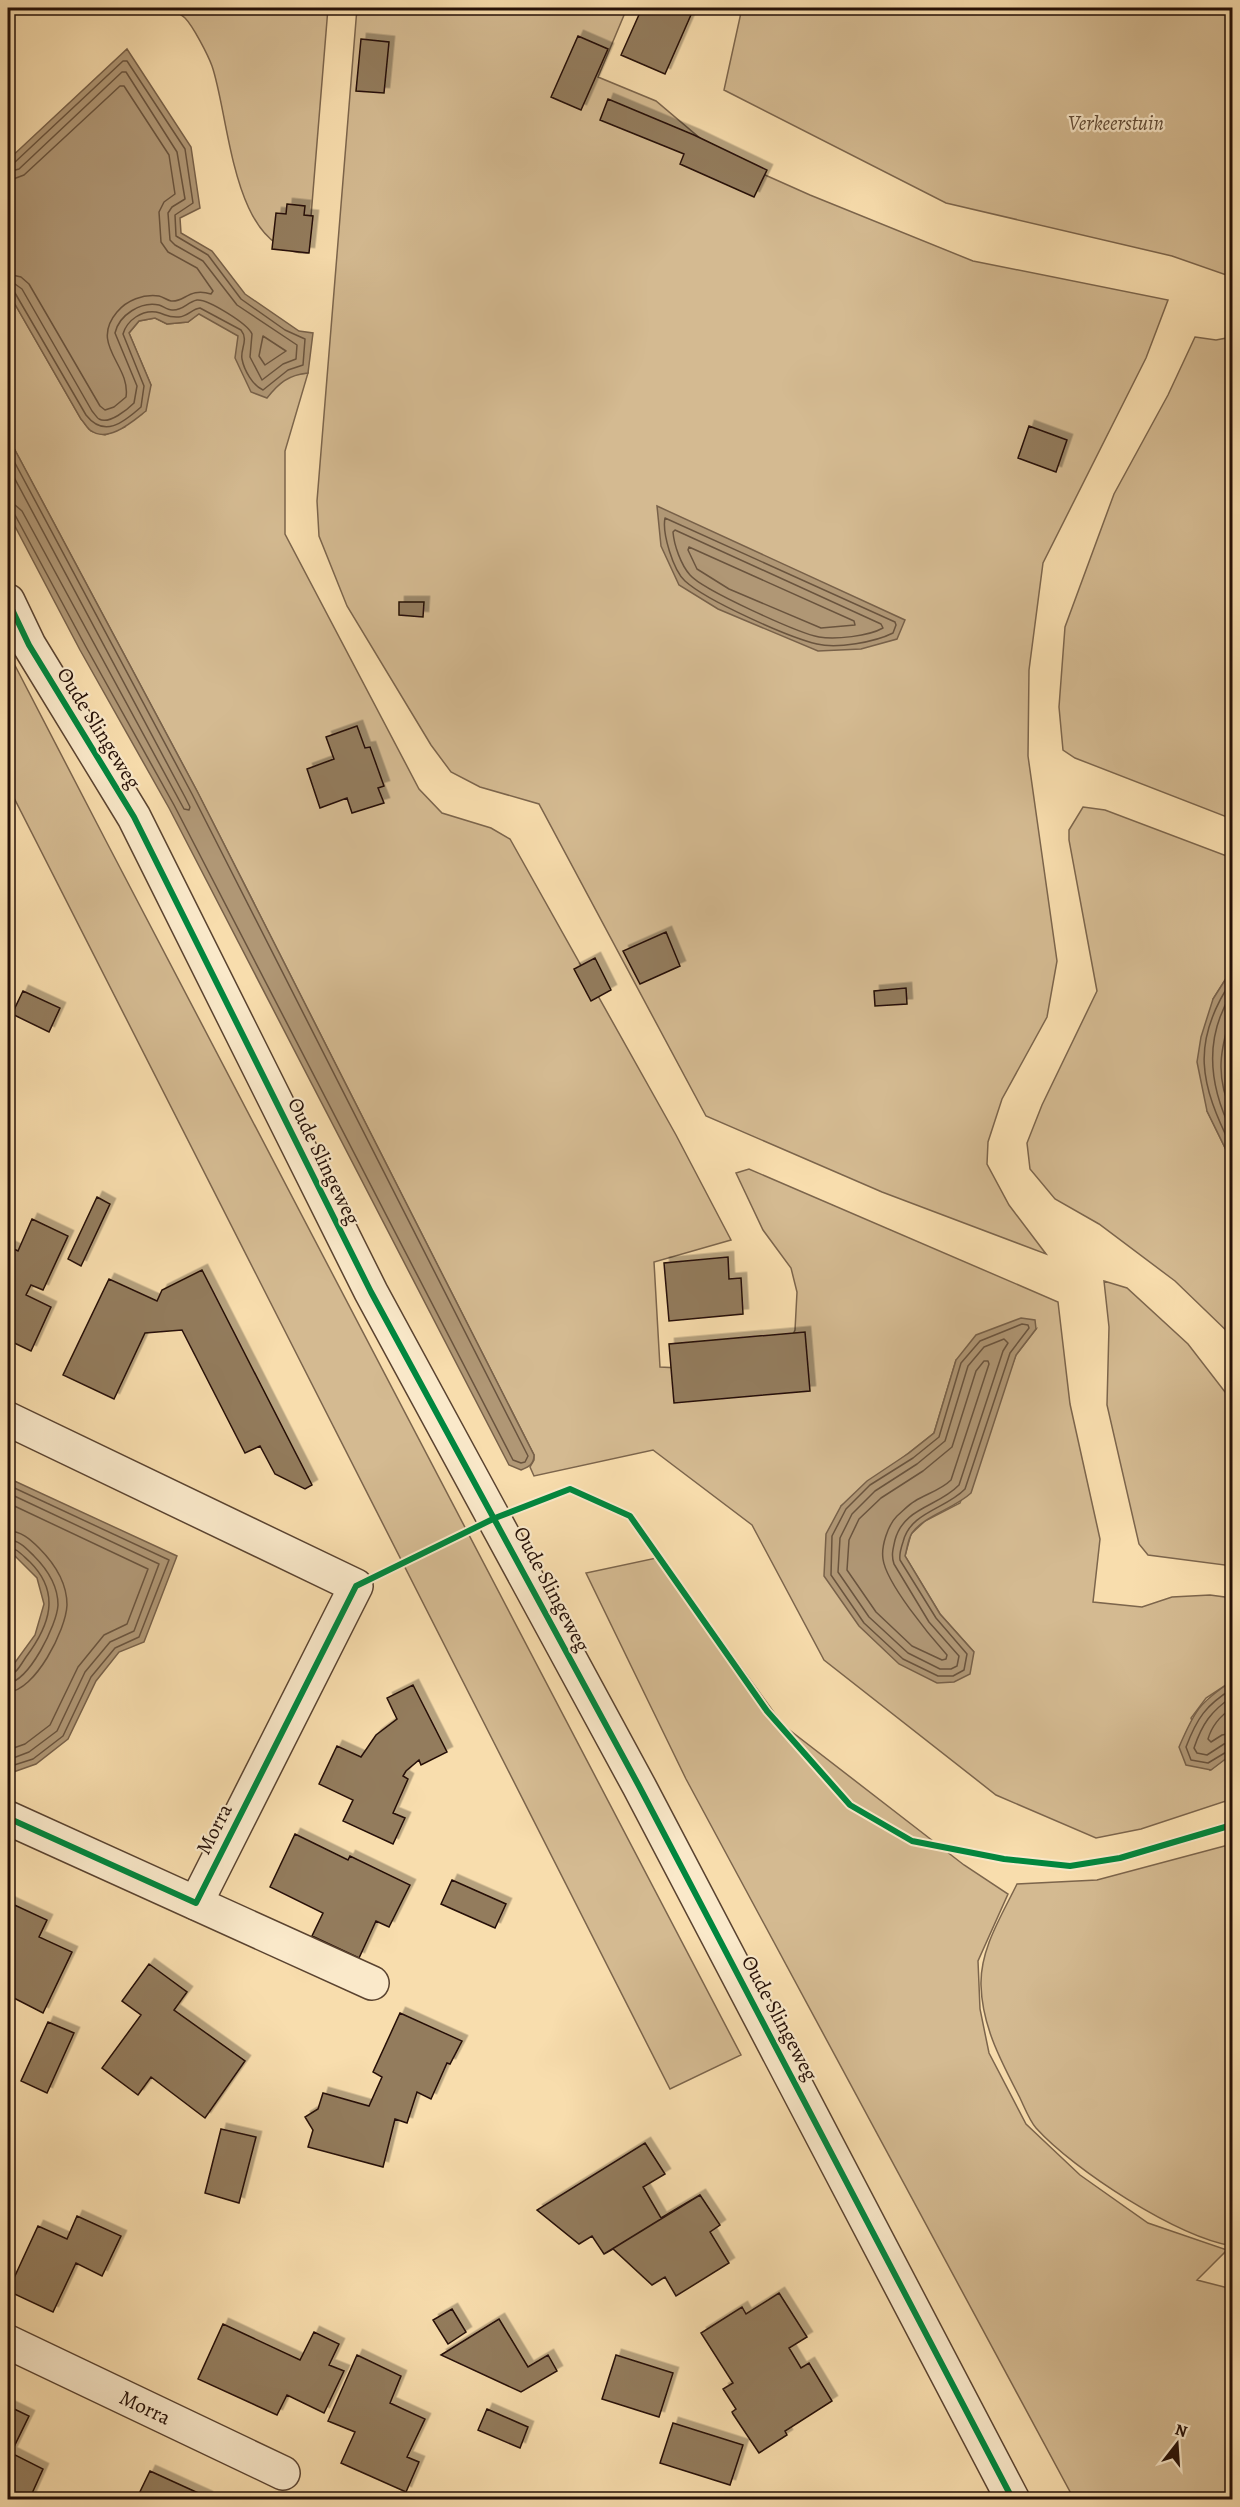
<svg xmlns="http://www.w3.org/2000/svg" width="1240" height="2507" font-family="Alegreya,serif">
	<style>
		.green { fill: #d4ba91; stroke: #7c654c; stroke-width: 1.5; fill-rule: evenodd }
		.water { fill: #b09775; stroke: #786149; stroke-width: 1.5 }
		.lines { fill: none; stroke-linecap: round; stroke-linejoin: round }
		.shore { stroke: #6a543e; stroke-width: 1.5 }
		.building { fill: #937b5d; stroke: #251007; stroke-width: 1.5; filter: url(#shadow) }
		.minor-casing { stroke: #5a4330; stroke-width: 36 }
		.minor { stroke: #fae9ca; stroke-width: 33 }
		.cycleway-casing { stroke: #fae9ca; stroke-width: 10 }
		.cycleway { stroke: #00873e; stroke-width: 6 }
		.labels { text-anchor: middle; stroke-width: 4.5; stroke-linejoin: round; paint-order: stroke }
		.park-label { font-size: 21px; font-style: italic; fill: #624c37; stroke: #fae9ca }
		.street-label { font-size: 21px; fill: #251007; stroke: #fae9ca }
	</style>
	<defs>
		<filter id="shadow"><feDropShadow dx="5.5" dy="-5.5" stdDeviation="0" flood-color="#0004"/></filter>
	</defs>
	<rect width="100%" height="100%" fill="#f8ddad"/>
	<filter id="stains"><feTurbulence type="fractalNoise" baseFrequency=".00333" numOctaves="4"/><feColorMatrix values="0 0 0 0 .2 0 0 0 0 .09 0 0 0 0 .02 0 0 0 .5 -.17"/></filter>
	<radialGradient id="worn" r=".72"><stop offset=".6" stop-color="#630" stop-opacity="0"/><stop offset="1" stop-color="#630" stop-opacity=".3"/></radialGradient>
	<path class="green" d="M170,8h158l-20,245c-76,2 -78,-135 -96,-187 -4,-11 -19,-40 -27,-48 -5,-4 -11,-7 -15,-10z
		M357,8h270l-29,69 58,24 64,54 90,40 163,66 195,39 -22,58 -103,205 -14,107 -1,86 29,205 -10,56 -45,82 -14,43 -1,22 22,41 37,49 -164,-62 -176,-76 -167,-312 -59,-17 -29,-15 -20,-27 -84,-139 -28,-70 -2,-35z
		M742,8h490v269l-60,-21 -226,-53 -222,-113z
		M8,292l73,127 10,12 14,4 20,-8 26,-42 -22,-52 10,-12 16,-3 12,6 21,-2 11,-9 40,23 -1,12 40,37 13,-10 17,-2 -23,78v83l134,255 23,24 49,15 19,11 166,296 55,105 -77,22 6,105 98,5 22,-9 15,-33 2,-38 -6,-24 -28,-38 -27,-57 13,-4 309,133 12,102 30,135 -7,63 49,5 30,-10 38,-2 22,3v83l-26,17 -15,20 19,52 22,-16v45l-91,30 -45,9 -100,-43 -172,-135 -72,-135 -99,-75 -119,26 -4,-9 4,-7v-5l-337,-664 -189,-354zM1036,1329l-20,26 -56,148 -35,18 -14,13 -6,22 35,58 34,38 -133,-146 93,-73 22,-73z
		M1195,337l21,3 16,-3v482l-157,-61 -12,-8 -4,-43 6,-80 49,-133 54,-99z
		M8,652l98,189 635,1214 -71,34 -662,-1303z
		M1083,807l22,3 127,48v111l-19,30 -6,112 25,51v174l-57,-55 -76,-57 -44,-25 -25,-30 -3,-26 15,-38 55,-114 -28,-151v-10z
		M1104,1281l23,7 61,56 44,57v165l-84,-11 -9,-11 -32,-139 2,-78z
		M661,1557l122,168 181,140 44,29 -30,67 2,48 9,44 37,71 54,51 68,48 79,27 -30,30 35,9v210h-158l-388,-720 -100,-206z
		M1232,1844v402c-56,-10 -157,-75 -196,-118 -7,-8 -12,-22 -17,-32 -18,-35 -37,-70 -38,-111 -1,-36 21,-70 36,-101l80,-4z"/>
	<path class="water" d="M127,49l64,98 9,61 -20,10 1,15 31,18 33,43 54,37 14,2 -5,40c-20,2 -29,10 -41,25l-16,-6 -16,-34 3,-22 -39,-22 -11,8 -21,2 -12,-6 -16,3 -10,12 22,52 -5,26c-13,10 -38,33 -56,19 -3,-2 -6,-8 -9,-11l-73,-127v-132z
		M8,437l189,354 337,664c0,9 -5,12 -13,15l-12,-5 -340,-657 -89,-158 -72,-137z
		M657,506l248,114 -8,19 -36,10 -43,2 -100,-42 -39,-24 -18,-39z
		M1232,969v193l-25,-51 -10,-49 4,-25 12,-38z
		M1021,1318l14,2 1,9 -20,26 -45,138c-17,16 -46,22 -59,40 -4,6 -5,16 -7,23l35,58 34,38 -4,22 -16,8 -17,1 -38,-19 -40,-38 -35,-50 2,-42 15,-28 26,-25 42,-28 25,-20 22,-73 20,-25z
		M8,1478l169,78 -33,86 -25,10 -23,29 -28,58 -32,25 -28,10v-102l27,-37 9,-31 -7,-26 -22,-22 -7,-4z
		M1232,1681v73l-21,16 -25,-5 -7,-18c16,-37 20,-44 53,-66z"/>
	<g class="lines">
		<path class="shore" d="M8,164l6,-1 109,-102h4l58,88 8,54 -18,12 1,21 32,19 33,44 44,31 20,9 -2,26 -15,5 -25,20c-10,-4 -19,-20 -21,-31 -2,-10 7,-19 -1,-29l-41,-22c-8,1 -12,8 -21,9 -12,1 -13,-3 -23,-5 -14,-2 -29,8 -33,22l21,52 -3,21c-18,16 -37,31 -55,8l-71,-122 -7,-3
			M8,172l11,-3 103,-97h4l51,80 8,47 -13,8 -4,6 2,27 5,5 28,16 34,44 60,40 -1,14 -13,5 -21,16 -12,-23 2,-23c-4,-10 -44,-35 -55,-34 -10,2 -14,11 -25,10 -5,0 -9,-4 -13,-5 -18,-4 -40,10 -44,28l22,53 -3,17c-6,6 -25,22 -35,16 -1,0 -6,-7 -7,-8l-70,-122 -7,-5 -7,-1
			M8,181l16,-6 96,-89h4l45,69 6,39 -11,8 -5,10 2,30 7,10 29,16 16,23 -2,3c-22,-7 -27,9 -40,7 -4,-1 -8,-4 -12,-5 -16,-2 -32,4 -42,16 -28,33 14,53 9,85l-12,10 -9,3 -5,-4 -71,-122 -8,-7 -13,-3
			M263,336l23,15 -21,14 -6,-9z
			M8,450l184,344 336,662 -3,6 -4,1 -8,-3 -339,-655 -88,-158 -71,-132 -7,-4
			M8,466l177,331 5,10 -1,3 -5,-1 -162,-298 -7,-6 -7,-1
			M665,518l230,104 1,3 -3,8c-18,9 -56,16 -76,11 -29,-7 -110,-43 -132,-63 -12,-11 -23,-48 -20,-63z
			M675,530l206,94 2,4c-14,8 -48,12 -64,9 -21,-4 -116,-47 -129,-62 -9,-10 -16,-30 -17,-43z
			M689,547l165,74 1,4 -34,3 -92,-39 -32,-20 -9,-19z
			M1232,980c-42,63 -32,104 0,168
			M1232,993c-29,46 -23,93 0,139
			M1232,1011c-11,36 -18,65 0,101
			M1022,1324l6,1 1,3 -19,25 -45,136c-19,20 -55,23 -62,53 -2,6 -4,12 -3,18l36,58 31,36 -3,16 -11,6h-15l-35,-17 -39,-36 -33,-48 1,-39 14,-27 24,-24 43,-27 26,-21 22,-74 19,-22z
			M1004,1339l4,4 -5,8 -44,134c-21,22 -55,22 -64,55 -2,9 -4,15 -1,24l35,58 30,34 -2,10 -6,3h-11l-32,-16 -39,-36 -31,-45 2,-34 12,-24 23,-23 42,-27 28,-23 23,-75 16,-19z
			M984,1361h4l1,3 -38,116c-10,10 -25,14 -36,21 -7,4 -12,10 -18,15 -9,9 -16,30 -14,43 3,24 47,77 64,96l-1,4 -4,1 -30,-14 -36,-34 -29,-42 2,-30 10,-21 22,-21 42,-27 29,-24 24,-76z
			M8,1485l161,75 -30,77 -24,11 -24,29 -28,59 -30,23 -25,8
			M8,1493l151,71 -25,67 -24,11 -25,30 -28,59 -28,21 -21,8
			M8,1503l140,66 -21,55 -23,11 -26,32 -28,58 -25,19 -17,6
			M8,1531c13,0 22,8 31,17 15,15 28,34 28,57 -1,25 -32,86 -59,87
			M8,1540c11,0 18,8 26,16 13,13 24,29 24,49 -1,20 -29,76 -50,78
			M8,1547c9,1 15,9 22,15 31,31 20,63 -4,95 -5,7 -9,17 -18,18
			M1232,1689c-26,16 -35,29 -46,58l5,13 17,3 20,-12 4,-1
			M1232,1697c-21,14 -30,27 -38,51l3,5 10,2 17,-11 8,-2
			M1232,1708c-12,8 -20,17 -24,31l3,3 11,-7 10,-2"/>
	</g>
	<path class="building" d="M642,8h52l-29,66 -44,-19z
		M578,36l30,13 -27,61 -30,-13z
		M361,39l28,3 -5,51 -28,-2z
		M608,99l86,36 73,35 -13,27 -74,-33 4,-10 -84,-34z
		M287,204l18,2 -1,9 9,1 -4,37 -37,-4 4,-36 10,1z
		M1029,426l38,14 -11,32 -38,-14z
		M399,602h25l-1,15 -24,-2z
		M357,726l8,22 5,-1 14,39 -6,2 6,15 -32,10 -5,-15 -27,10 -13,-39 27,-10 -8,-22z
		M666,932l14,34 -40,18 -17,-33z
		M595,958l16,32 -20,11 -17,-32z
		M906,988l1,16 -32,2 -1,-15z
		M23,991l37,17 -11,24 -37,-18z
		M97,1197l13,7 -29,62 -13,-7z
		M32,1219l36,17 -25,54 -12,-5 -5,10 25,12 -20,44 -23,-11v-94l10,5z
		M728,1257l1,22 12,-1 2,36 -74,7 -5,-58z
		M202,1270l110,215 -7,4 -30,-15 -15,-28 -15,7 -63,-123 -37,3 -31,66 -51,-24 46,-96 48,22 5,-11z
		M805,1332l5,59 -136,12 -5,-59z
		M413,1685l34,67 -26,13 -2,-5 -13,11 -3,5 5,3 -15,34 12,5 -12,26 -50,-23 10,-21 -34,-16 18,-38 24,11 15,-22 21,-16 -10,-21z
		M295,1834l53,26 2,-4 60,29 -21,42 -13,-6 -17,37 -47,-22 11,-23 -53,-26z
		M452,1880l54,24 -11,24 -54,-24z
		M8,1902l39,18 -8,17 33,15 -29,61 -35,-18z
		M149,1964l38,28 -13,18 71,51 -40,57 -54,-41 -13,18 -36,-27 39,-53 -19,-14z
		M400,2013l62,28 -12,23 -3,-1 -16,36 -14,-7 -10,31 -12,-4 -12,48 -75,-20 5,-17 -8,-13 13,-8 5,-16 46,13 13,-29 -9,-5z
		M48,2022l26,11 -27,60 -26,-12z
		M221,2129l35,8 -17,66 -34,-10z
		M645,2143l20,31 -22,13 18,31 39,-23 -96,59 -12,-18 -13,8 -42,-34z
		M700,2195l20,30 -10,7 19,31 -53,33 -11,-19 -13,8 -39,-36 -9,5z
		M77,2216l44,20 -19,40 -26,-13 -23,49 -45,-21 30,-65 29,13z
		M779,2293l28,44 -18,11 12,20 8,-5 23,38 -47,30 2,4 -28,18 -26,-39 -1,-2 4,-3 -13,-20 10,-6 -32,-50 41,-26 4,7z
		M452,2309l14,23 -18,12 -15,-24z
		M499,2319l29,48 20,-12 9,16 -36,21 -80,-37z
		M223,2324l77,36 14,-28 25,12 -10,21 15,6 -20,42 -37,-18 -10,20 -79,-36z
		M357,2355l44,21 -11,27 35,16 -18,38 12,5 -13,30 -65,-29 14,-31 -27,-11z
		M616,2355l57,18 -14,44 -57,-18z
		M8,2406l21,10 -18,37 32,16 -14,31h-21z
		M487,2409l41,18 -8,21 -42,-18z
		M673,2423l70,22 -13,40 -70,-22z
		M150,2471l57,26 -1,3h-70z"/>
	<g class="lines">
		<g class="minor-casing">
			<g id="minor">
				<path d="M8,601l21,44 105,172 237,475 268,494 374,714"/>
				<path d="M8,1419l348,167 -160,317"/>
				<path d="M8,1818l364,165"/>
				<path id="s1" d="M8,2342l275,131"/>
			</g>
		</g>
		<use href="#minor" class="minor"/>
		<g class="cycleway-casing">
			<path id="cycleway" d="M8,601l21,44 105,172 237,475 268,494 374,714
				M8,1818l188,85 160,-317 139,-68 75,-29 60,27 137,195 83,94 62,36 92,18 66,7 50,-8 112,-33"/>
		</g>
		<use href="#cycleway" class="cycleway"/>
	</g>
	<g class="labels">
		<g class="park-label">
			<text x="1116" y="130">Verkeerstuin</text>
		</g>
		<g class="street-label">
			<text transform="translate(99 728) rotate(58)" y="7">Oude Slingeweg</text>
			<text transform="translate(324 1161) rotate(64)" y="7">Oude Slingeweg</text>
			<text transform="translate(552 1589) rotate(62)" y="7">Oude Slingeweg</text>
			<text transform="translate(214 1829) rotate(-63)" y="7">Morra</text>
			<text transform="translate(780 2018) rotate(62)" y="7">Oude Slingeweg</text>
			<text dy="7" stroke="none"><textPath href="#s1" startOffset="152">Morra</textPath></text>
		</g>
	</g>
	<rect width="1240" height="2507" fill="none" stroke="#f8ddad" stroke-width="30"/>
	<rect x="9" y="9" width="1222" height="2489" fill="none" stroke="#251007" stroke-width="3"/>
	<rect x="15" y="15" width="1210" height="2477" fill="none" stroke="#251007" stroke-width="1.5"/>
	<g transform="translate(1177 2444) rotate(17)" stroke="#fae9ca" stroke-width="4.5" paint-order="stroke">
	<path d="M0-4.5L10 22L0 15L-10 22Z" fill="#251007"/>
	<text y="-9" font-size="16" font-weight="bold" text-anchor="middle" fill="#251007">N</text>
	</g>
	<rect width="100%" height="100%" filter="url(#stains)"/>
	<rect width="100%" height="100%" fill="url(#worn)"/>
</svg>
